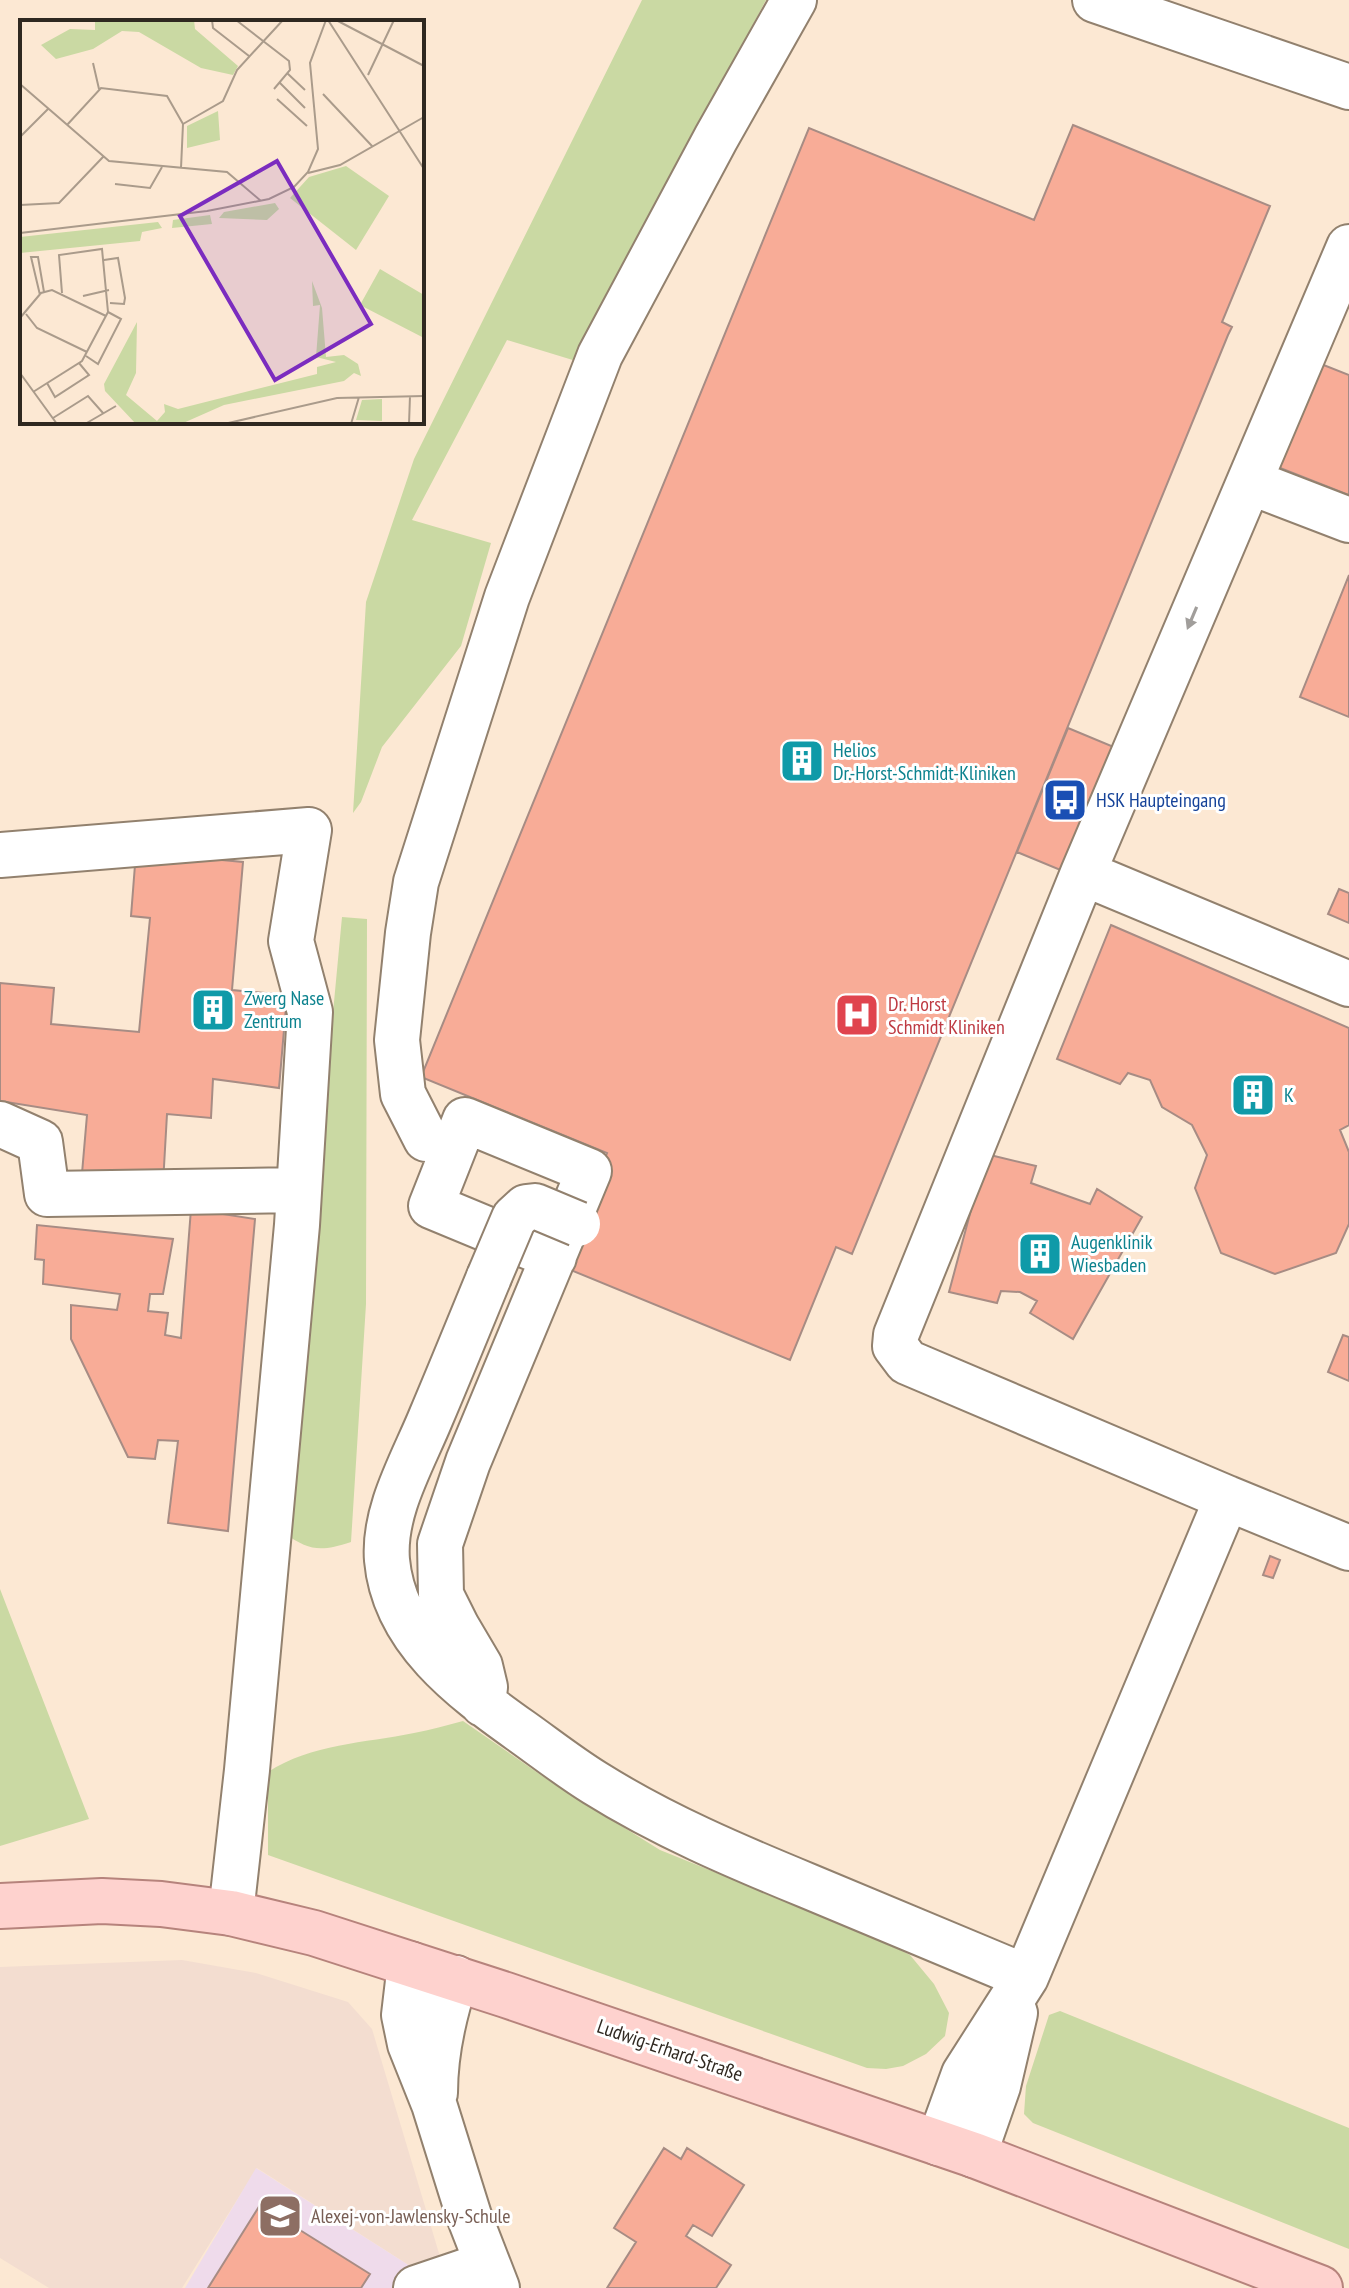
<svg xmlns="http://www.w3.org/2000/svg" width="1349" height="2288" font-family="'PT Sans Narrow',sans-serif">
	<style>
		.commercial { fill: #f3ddd0 }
		.education { fill: #efdbeb }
		.green { fill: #cad9a3 }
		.building { fill: #f8ac97; stroke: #a78c84; stroke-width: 2 }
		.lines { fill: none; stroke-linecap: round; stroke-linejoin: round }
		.minor-casing { stroke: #92816e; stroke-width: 48 }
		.major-casing { stroke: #b6837c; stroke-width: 48 }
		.minor { stroke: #fff; stroke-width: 44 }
		.major { stroke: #fed2ce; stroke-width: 44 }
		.minor-bridge-casing { stroke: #92816e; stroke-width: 48; stroke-linecap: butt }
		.minor-bridge { stroke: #fff; stroke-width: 44 }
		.oneway { fill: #a19e9b }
		.labels { text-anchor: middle; stroke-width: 6; stroke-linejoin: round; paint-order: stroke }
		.culture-label { font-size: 20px; fill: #0d838f; stroke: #fff; text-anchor: start }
		.transit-label { font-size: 20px; fill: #164399; stroke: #fff; text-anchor: start }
		.health-label { font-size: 20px; fill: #be3a42; stroke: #fff; text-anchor: start }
		.street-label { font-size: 20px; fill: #2f2820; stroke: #fff }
		.education-label { font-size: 20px; fill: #785e54; stroke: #fff; text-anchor: start }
		.inset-road { fill: none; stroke: #aa9b8b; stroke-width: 2 }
		.view { fill: #7b2cbf; fill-opacity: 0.15; stroke: #7b2cbf; stroke-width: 4 }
		.inset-edge { fill: none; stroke: #2f2820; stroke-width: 4 }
	</style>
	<rect width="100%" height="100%" fill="#fce8d3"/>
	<path class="commercial" d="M182,1960l74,13 92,29 24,27 69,231 -31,6 -153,-98 -75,120h-133l-49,-30v-291z"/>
	<path class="education" d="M256,2168l154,98 28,-3 10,25h-263z"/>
	<path class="green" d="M642,0h124l-190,361 -69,-21 -95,180 79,23 -30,103 -79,101 -21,55 -8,11 13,-211 48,-143z
		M342,917l25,2 -1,385 -15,238c-31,10 -41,9 -67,-9z
		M0,1589l89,230 -89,27z
		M463,1721l88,61 109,68 213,86 37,19 24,29 15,29 -4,23 -19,18 -23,12 -17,3 -19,-1 -599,-213v-83c43,-28 97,-29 146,-39 16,-3 33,-8 49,-12z
		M1060,2011l289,117v121l-316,-126 -9,-9 2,-28 23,-71z"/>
	<path class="building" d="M1073,125l197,81 -48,116 10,5 -4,8 -376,919 -16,-7 -46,113 -229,-94 46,-113 -186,-76 388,-949 225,92z
		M1316,362l33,13v120l-74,-29z
		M1349,575v142l-49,-20z
		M1068,728l53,22 -51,124 -53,-22z
		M136,852l107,10 -11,128 55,5 -8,93 -66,-9 -2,39 -44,-4 -4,70 -82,1 6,-70 -87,-14v-118l54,5 -3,36 88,8 11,-114 -19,-2z
		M1339,889l10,4v30l-21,-9z
		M1111,925l238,103v97l-9,5 9,22v72l-13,29 -61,21 -54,-21 -26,-65 12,-33 -15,-30 -30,-18 -12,-27 -22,-7 -8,11 -63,-25z
		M986,1154l50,12 -5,17 59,21 7,-15 45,28 -69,122 -43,-26 7,-12 -17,-9 -19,-1 -4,12 -48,-11z
		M191,1209l64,10 -27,312 -60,-8 10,-82 -20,-1 -3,19 -27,-2 -57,-118v-34l46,5 3,-16 -77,-10 1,-24 -9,-1 2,-34 136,14 -10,55h-13l-2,17 20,2 -3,22 16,3z
		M1343,1335l6,2v44l-21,-9z
		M1270,1556l10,4 -7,18 -10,-3z
		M664,2148l17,11 6,-11 57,37 -32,51 -19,-11 -7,11 45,29 -15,23h-109l29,-46 -22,-14z
		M260,2205l110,69 -9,14h-153z"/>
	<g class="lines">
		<g class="minor-casing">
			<path id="minor" d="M1095,0l254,87
				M1250,482l99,38
				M0,855l309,-25 -18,111 19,71 -13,213 -50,545 -16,143
				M1083,873l266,111
				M0,1124l40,18 7,52 252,-4
				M426,1139l-23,-45 -6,-54 11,-107 8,-51 91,-285 93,-242 116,-217 78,-138
				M489,1277c-19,46 -38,93 -58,140 -18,44 -48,94 -44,143 7,79 75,129 134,171 24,17 48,36 74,52 67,42 140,73 213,103 72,30 145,60 218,91
				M1227,1498l-320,-136 -12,-16 1,-11 187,-462 266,-626
				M483,1704l2,-17 -5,-21 -23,-39 -16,-32 -1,-51 28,-82 121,-291 -124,-51 -34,86 123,51
				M410,1964l-6,51 6,29 24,60 35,112 28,72
				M435,2093c0,-40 8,-76 21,-115
				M939,2143l25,-69 62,-97 201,-479 122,50
				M974,2155l24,-69 17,-73
				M416,2288l71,-24"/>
		</g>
		<g class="major-casing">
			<path id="major" d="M0,1906l102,-5 59,3 70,9 83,20 192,62 468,160 346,133"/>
		</g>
		<use href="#minor" class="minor"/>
		<use href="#major" class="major"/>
		<g class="minor-bridge-casing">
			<path id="minor-bridge" d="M489,1277l25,-59 12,-11 9,-1 43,18"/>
		</g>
		<use href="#minor-bridge" class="minor-bridge"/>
	</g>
	<defs><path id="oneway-solid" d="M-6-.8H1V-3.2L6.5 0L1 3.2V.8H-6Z" transform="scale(2)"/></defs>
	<use class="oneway" href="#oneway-solid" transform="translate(1192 618) rotate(113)"/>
	<defs>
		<g id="building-square" transform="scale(2.3)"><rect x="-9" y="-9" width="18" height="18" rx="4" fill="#0f9aa8" stroke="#fff"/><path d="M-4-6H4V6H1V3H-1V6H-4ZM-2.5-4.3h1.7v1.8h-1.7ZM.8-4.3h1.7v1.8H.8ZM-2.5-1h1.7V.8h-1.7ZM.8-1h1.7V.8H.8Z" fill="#fff"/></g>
		<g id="bus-square" transform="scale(2.3)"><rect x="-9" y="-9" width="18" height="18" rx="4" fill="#1a4fb4" stroke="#fff"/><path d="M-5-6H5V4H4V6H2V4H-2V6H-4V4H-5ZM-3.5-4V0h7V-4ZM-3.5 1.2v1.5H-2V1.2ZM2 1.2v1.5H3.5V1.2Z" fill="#fff"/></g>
		<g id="hospital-square" transform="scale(2.3)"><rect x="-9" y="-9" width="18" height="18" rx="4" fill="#e0444e" stroke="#fff"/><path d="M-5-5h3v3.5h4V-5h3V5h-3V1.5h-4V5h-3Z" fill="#fff"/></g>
		<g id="school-square" transform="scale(2.3)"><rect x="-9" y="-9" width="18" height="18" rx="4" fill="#8d6e63" stroke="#fff"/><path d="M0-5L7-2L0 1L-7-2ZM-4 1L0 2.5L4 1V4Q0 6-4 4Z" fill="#fff"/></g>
	</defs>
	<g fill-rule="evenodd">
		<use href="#building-square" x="802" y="761"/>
		<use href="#bus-square" x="1065" y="800"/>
		<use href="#building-square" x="213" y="1010"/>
		<use href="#hospital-square" x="857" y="1015"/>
		<use href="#building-square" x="1253" y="1095"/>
		<use href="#building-square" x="1040" y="1254"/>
		<use href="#school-square" x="280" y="2216"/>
	</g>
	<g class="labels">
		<g class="culture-label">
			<text x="833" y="757">Helios<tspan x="833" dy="23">Dr.-Horst-Schmidt-Kliniken</tspan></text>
			<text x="244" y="1005">Zwerg Nase<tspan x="244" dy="23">Zentrum</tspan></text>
			<text x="1284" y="1102">K</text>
			<text x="1071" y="1249">Augenklinik<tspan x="1071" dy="23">Wiesbaden</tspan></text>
		</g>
		<g class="transit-label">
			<text x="1096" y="807">HSK Haupteingang</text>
		</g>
		<g class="health-label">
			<text x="888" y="1011">Dr. Horst<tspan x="888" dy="23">Schmidt Kliniken</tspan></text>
		</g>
		<g class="street-label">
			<text transform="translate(670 2050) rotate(19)" y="7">Ludwig-Erhard-Straße</text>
		</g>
		<g class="education-label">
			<text x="311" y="2223">Alexej-von-Jawlensky-Schule</text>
		</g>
	</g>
	<g transform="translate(20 20)">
		<rect width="404" height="404" fill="#fce8d3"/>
		<path d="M75,0h99l1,9 43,37 -5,9 -32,-7 -62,-36 -17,-1 -29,18 -37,10 -15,-14 29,-16 25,1zM198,91l2,29 -33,8v-22zM326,146l43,30 -33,54 -66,-52 19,-21zM255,183l4,6 -12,11 -48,-2 5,-6zM190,195l2,9 -40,4 1,-8zM138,202l4,6 -20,4 -2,9 -120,12v-16zM360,249l44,26v43l-64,-33zM292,261l10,27 4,49 18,-2 14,9 3,12 -7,-3 -10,8 -120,24 -43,19h-45l-31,-33 -1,-7 33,-62 -1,51 -10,22 31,26 8,-9 -1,-8 14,5 139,-35v-7l19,-5 -20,-5 4,-52 -7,1zM362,379v22l-26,-1 6,-20z" fill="#cad9a3"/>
		<path class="inset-road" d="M192,0l1,8 36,28M216,0l53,41 1,9 -16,19M308,0l96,149M316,0l88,46M73,43l6,26M267,53l18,17M348,55l26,-55M259,62l26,26M0,64l89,77 118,11 34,29M303,74l49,52M257,79l30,27M163,104l40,-23 14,-31 46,-50M47,105l34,-37 66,8 16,28 -2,44M0,117l28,-28M288,153l32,-8 84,-48M95,164l35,4 12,-21M0,185l39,-2 44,-46M0,213l187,-22 62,-12 25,-12 14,-15 10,-23 -8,-86 16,-43M84,240l14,-2 7,40 -1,6 -14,-1M20,275l-9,-38h7l6,35M63,276l26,-6M6,294l11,14 50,24M0,298l21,-25 11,-3 54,26M66,336l12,8 23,-45 -13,-7M0,353l37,51M27,363l8,14 34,-22 -10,-12M13,372l49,-31 26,-49 -6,-63 -43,6 3,38M33,398l35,-22 15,17M65,404l31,-18M204,404l113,-26 87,-2M331,404l8,-27M389,404l1,-28"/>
		<path class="view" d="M257,141l94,163 -96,56 -95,-164z"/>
		<rect width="404" height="404" class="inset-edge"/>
	</g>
</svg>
